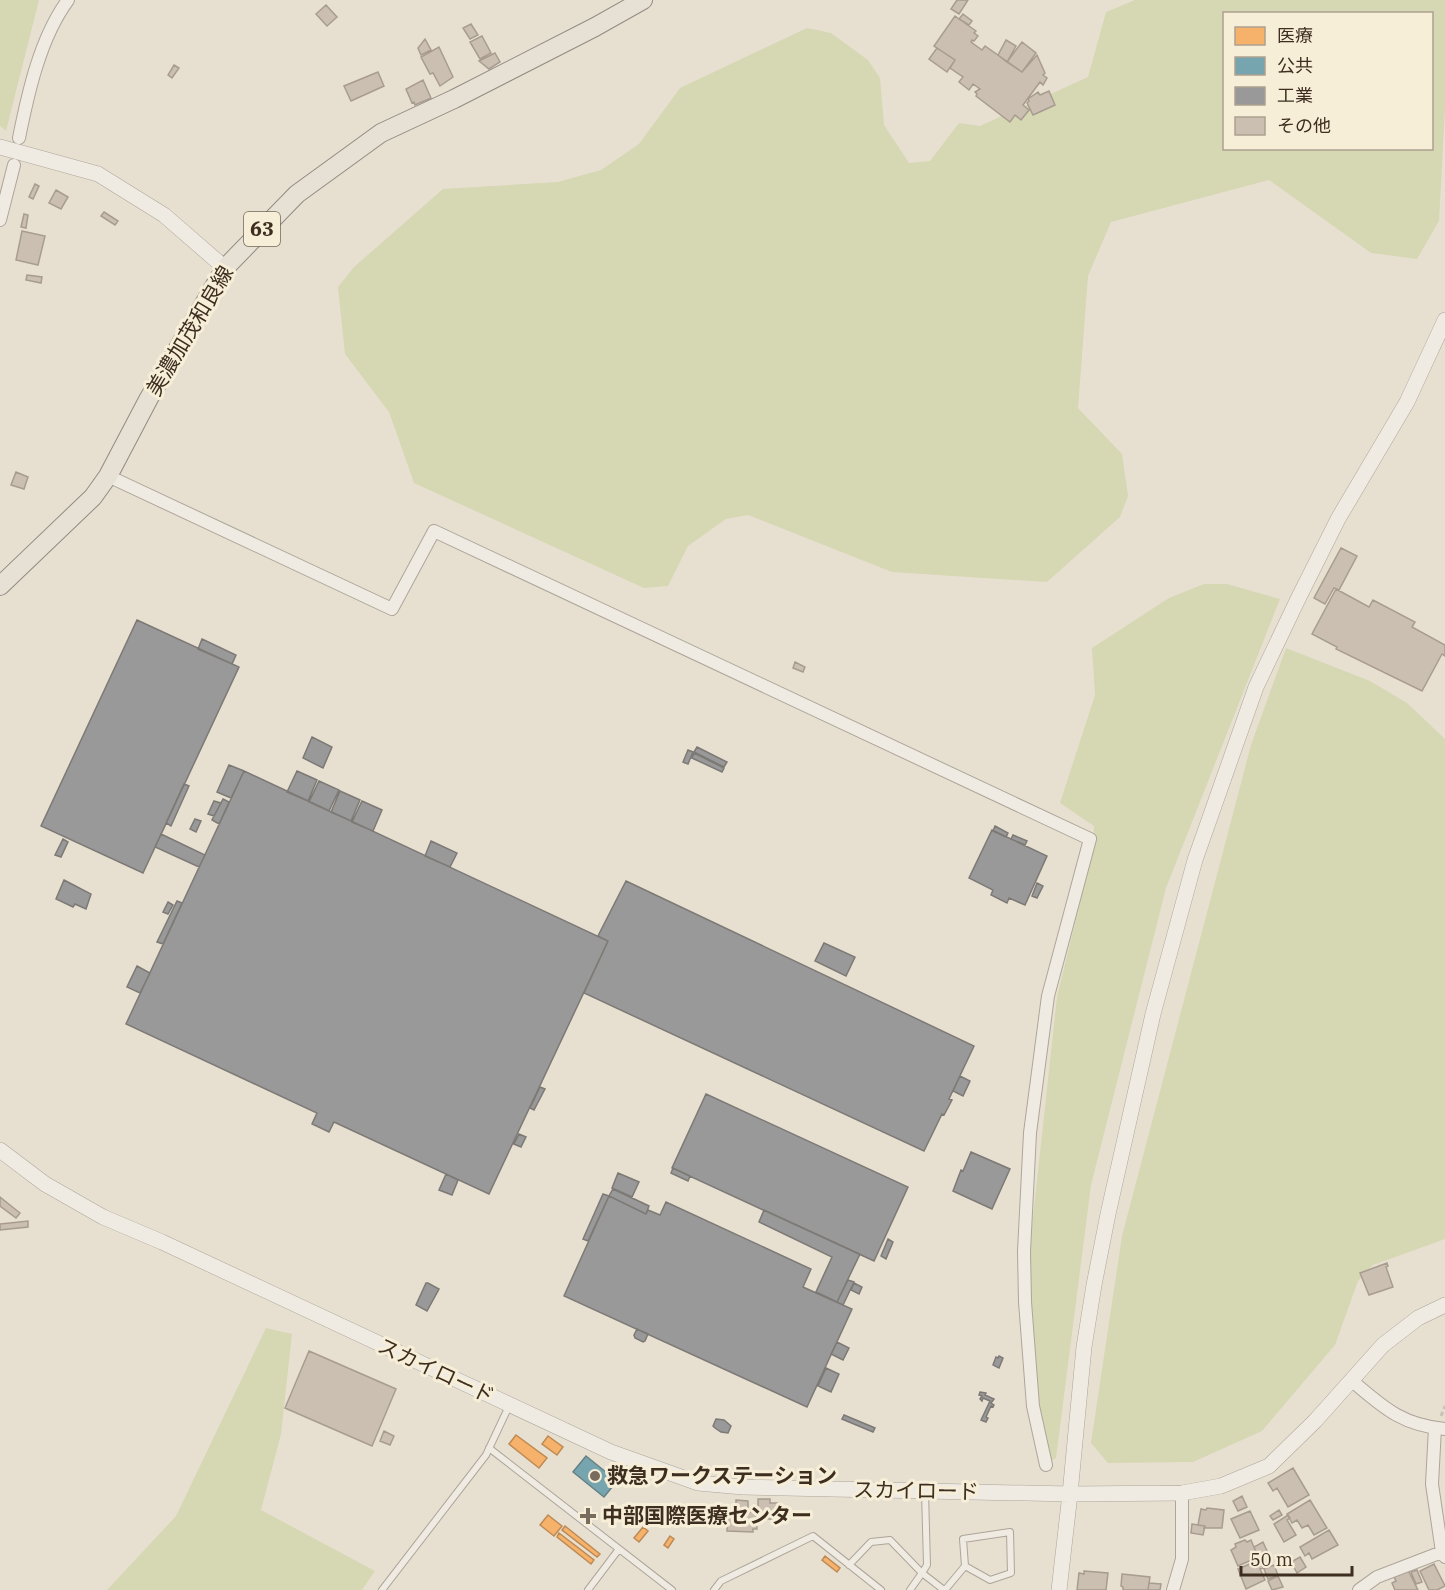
<svg xmlns="http://www.w3.org/2000/svg" width="1445" height="1590" font-family="'IBM Plex Serif','Noto Sans JP',serif">
	<style>
		.green { fill: #d6d7b3; fill-rule: evenodd }
		.health { fill: #f6b26b; stroke: #be8a54; stroke-width: 1.5 }
		.public { fill: #76a5af; stroke: #658184; stroke-width: 1.5 }
		.industry { fill: #999; stroke: #7d7975; stroke-width: 1.5 }
		.building { fill: #cbbfb2; stroke: #a89c90; stroke-width: 1.5 }
		.lines { fill: none; stroke-linecap: round; stroke-linejoin: round }
		.service-casing { stroke: #ada599; stroke-width: 8 }
		.minor-casing { stroke: #ada599; stroke-width: 14 }
		.tertiary-casing { stroke: #ada599; stroke-width: 16 }
		.primary-casing { stroke: #928b80; stroke-width: 20 }
		.path { stroke: #c8c2b9; stroke-width: 3; stroke-dasharray: 4.5 3; stroke-linecap: butt }
		.service { stroke: #efebe3; stroke-width: 6 }
		.minor { stroke: #efebe3; stroke-width: 12 }
		.tertiary { stroke: #efebe3; stroke-width: 15 }
		.primary { stroke: #e6e1d4; stroke-width: 18 }
		.poi-dot { fill: #786c5e; stroke: #f7eed8; stroke-width: 2 }
		.labels { text-anchor: middle; stroke-width: 6; stroke-linejoin: round; paint-order: stroke }
		.shield { fill: #f7eed8; stroke: #756857; stroke-width: 1.5 }
		.shield-label { font-size: 20px; font-weight: bold; fill: #3d2e20 }
		.street-label { font-size: 21px; fill: #3d2e20; stroke: #f7eed8 }
		.poi-label { font-size: 21px; font-weight: bold; fill: #3d2e20; stroke: #f7eed8; text-anchor: start }
	</style>
	<rect width="100%" height="100%" fill="#e7e0d1"/>
	<path class="green" d="M0,0h39l-33,131 -6,-5z
		M1135,0h310v109l-6,112 -22,38 -46,-6 -102,-73 -158,42 -23,54 -10,132 44,46 6,42 -8,21 -73,65 -155,-10 -144,-57 -22,4 -38,27 -20,40 -24,2 -230,-105 -25,-71 -44,-58 -7,-67 16,-20 89,-78 115,-7 43,-12 38,-26 41,-56 127,-60 24,5 37,27 12,18 4,47 25,38 21,-2 29,-38 21,3 108,-49 18,-65zM1224,14h208v134h-208z
		M1204,584h23l53,15 -114,289 -75,297 -35,273 -16,9 -9,-108v-124l26,-238 36,-148 1,-23 -34,-23 35,-108 -3,-47 77,-50z
		M1286,648l84,33 37,22 38,36v500l-72,26 -15,16 -23,64 -73,86 -69,31 -85,1 -17,-20 31,-207 129,-491z
		M266,1328l26,6 -11,100 -20,76 114,61 -13,19h-255l69,-74z"/>
	<path class="health" d="M516,1435l31,23 -8,10 -30,-24z
		M548,1436l15,11 -6,8 -15,-11z
		M548,1515l14,11 -8,10 -14,-11z
		M565,1526l35,28 -3,3 -35,-27z
		M643,1527l5,4 -9,11 -5,-4z
		M559,1533l35,27 -3,4 -34,-27z
		M670,1536l4,3 -6,9 -4,-3z
		M825,1556l15,12 -3,4 -15,-12z"/>
	<path class="public" d="M586,1456l31,25 -13,16 -31,-25z"/>
	<path class="industry" d="M137,620l102,47 -96,206 -102,-47z
		M202,639l34,16 -4,9 -34,-15z
		M312,737l20,10 -9,21 -20,-10z
		M697,747l30,15 -3,5 -30,-15z
		M688,750l5,2 -5,12 -5,-2z
		M694,753l30,15 -2,4 -30,-14z
		M229,765l15,6 -13,27 -14,-6z
		M244,771l364,170 -119,253 -155,-72 -5,10 -17,-8 5,-11 -191,-89z
		M297,771l20,9 -9,21 -21,-9z
		M319,781l20,9 -10,21 -20,-9z
		M184,784l5,2 -18,40 -5,-3z
		M340,791l20,9 -9,21 -20,-9z
		M223,799l6,3 -10,22 -7,-4z
		M214,801l7,2 -7,13 -6,-2z
		M362,801l20,9 -9,21 -21,-9z
		M195,819l6,2 -5,11 -6,-3z
		M995,826l13,7 -2,4 -13,-6z
		M992,830l55,26 -22,49 -16,-7 -2,5 -16,-8 2,-5 -24,-12z
		M161,834l44,21 -6,12 -44,-20z
		M1013,835l14,6 -2,4 -14,-6z
		M63,839l5,3 -7,15 -6,-2z
		M431,841l26,12 -7,14 -25,-11z
		M64,880l27,14 -5,15 -11,-5 -2,3 -17,-8z
		M626,881l348,165 -25,53 3,1 -8,15 -2,-1 -18,37 -340,-158 24,-52 -10,-5z
		M1037,883l6,3 -6,12 -5,-2z
		M177,901l5,2 -19,41 -6,-2z
		M168,902l5,3 -5,9 -5,-2z
		M824,943l31,14 -9,19 -31,-15z
		M137,966l13,7 -10,20 -13,-6z
		M960,1076l10,5 -7,15 -10,-5z
		M540,1087l5,2 -11,21 -4,-2z
		M706,1094l202,93 -34,74 -202,-93z
		M519,1134l7,3 -5,10 -7,-3z
		M971,1152l39,17 -18,40 -39,-18 8,-21 2,1z
		M673,1168l17,8 -2,5 -17,-8z
		M618,1173l21,9 -7,15 -20,-9z
		M446,1174l12,6 -6,15 -13,-5z
		M613,1189l36,17 -3,8 -37,-18z
		M603,1194l6,2 -21,45 -5,-2z
		M609,1196l37,18 2,-4 12,5 6,-13 145,67 -8,18 49,22 -45,98 -243,-111z
		M764,1210l96,44 -23,48 -21,-10 16,-35 -73,-35z
		M888,1239l5,3 -7,17 -5,-3z
		M848,1280l6,2 -11,23 -6,-3z
		M426,1283h2l11,6 -12,22 -11,-6z
		M854,1283l8,4 -3,7 -8,-4z
		M637,1329l11,5 -3,7 -2,1 -8,-4 -1,-3z
		M837,1342l12,6 -6,12 -12,-6z
		M999,1356l4,2 -4,10 -6,-3 3,-8 2,1z
		M826,1368l13,6 -8,18 -13,-6z
		M980,1392l6,1 -1,2 9,4 -3,4 3,2 -1,2 -2,-1 -5,11 2,1 -2,4 -5,-2 9,-19 -7,-3 -1,3 -2,-2 2,-3 -3,-1z
		M844,1415l31,13 -2,4 -31,-13z
		M716,1419l8,1 7,6 -3,7 -7,-1 -6,-4 -2,-2z"/>
	<path class="building" d="M957,0h11l-9,14 -8,-5z
		M326,5l11,12 -10,9 -11,-12z
		M963,14l9,7 -3,4 -10,-6z
		M955,16l21,15 -2,2 4,3 -4,5 -2,-1 -1,2 11,8 3,-4 37,26 15,-17 8,18 -2,2 4,3 -4,7 -3,-3 -17,23 6,5 -8,10 -6,-5 -5,7 -34,-26 1,-2 -2,-2 5,-3 -7,-5 -4,6 -10,-8 4,-5 -13,-9 5,-8 -21,-14z
		M471,24l7,11 -8,4 -7,-11z
		M482,36l9,17 -11,6 -10,-17z
		M425,39l6,11 -10,5 -3,-7z
		M1006,40l10,6 -9,16 -9,-7z
		M1022,42l14,11 -14,19 -15,-10z
		M439,47l14,30 -13,9 -7,-13 -3,1 -9,-17z
		M937,48l18,12 -8,12 -18,-13z
		M495,53l5,9 -11,7 -10,-8z
		M174,65l5,3 -7,10 -4,-3z
		M378,72l6,14 -33,15 -7,-15z
		M423,80l8,18 -16,7 -1,-3 -2,1 -6,-14z
		M1049,91l6,14 -22,10 -6,-12 2,-2 -1,-2 10,-7 2,3z
		M35,184l4,2 -6,13 -4,-2z
		M56,190l12,7 -7,12 -12,-6z
		M104,212l14,9 -3,4 -14,-9z
		M24,214l4,1 -2,13 -5,-1z
		M22,231l23,5 -7,29 -22,-5z
		M27,275l15,2 -1,6 -15,-3z
		M16,472l12,5 -4,12 -13,-4z
		M1341,548l16,8 -18,34 -5,-2 -9,16 -11,-6z
		M1336,589l33,18 4,-7 42,22 -3,5 33,18v11l-3,-2 -20,37 -86,-42 1,-2 -25,-13z
		M795,662l10,5 -2,5 -10,-4z
		M0,1197l20,16 -4,5 -16,-12z
		M28,1221v6l-28,3v-6z
		M1387,1263l1,3 -2,1 7,20 -24,8 -9,-22z
		M309,1351l87,38 -24,57 -87,-38z
		M384,1431l10,5 -4,9 -10,-4z
		M1293,1468l16,27 -21,12 -11,-19 -4,3 -5,-8z
		M1242,1496l5,11 -9,4 -5,-10z
		M758,1499h12v4h8v16h-20z
		M736,1500l12,1v7h-12z
		M1310,1500l17,28 -13,7 -6,-10 -6,3 -5,-8 -5,3 -5,-9z
		M1207,1508l17,2 -2,18h-18l1,-2 -7,-1 3,-16 5,1z
		M1279,1510l3,5 -9,5 -3,-4z
		M728,1511l28,1 1,17h-4v3l-26,-1z
		M1250,1511l9,19 -19,8 -9,-19z
		M1288,1515l2,3 -3,2 9,15 -12,7 -10,-18z
		M1192,1524l13,2 -2,9 -12,-2z
		M1329,1530l9,15 -26,14 -3,-6 -4,3 -5,-9z
		M1245,1540l2,2 4,-2 7,17 -20,9 -7,-16 5,-3 -1,-3z
		M1263,1542l5,11 -9,5 -5,-11z
		M1300,1557l6,10 -9,6 -6,-11z
		M1259,1560l4,8 -3,1 5,11 -19,9 -8,-20z
		M1434,1564l11,22 -8,4h-8l-9,-19z
		M1274,1565l4,10 -10,4 -4,-10z
		M1408,1570l10,20h-23l-3,-7 4,-2 -2,-4z
		M1417,1570l5,12 -6,2 -5,-12z
		M1084,1571l24,2 -2,17h-29l2,-17 5,1z
		M1122,1574l28,3 -2,13h-25v-3l-2,-1z
		M1278,1576l5,11 -11,3 -4,-9z
		M1149,1583l12,1 -1,6h-12z"/>
	<g class="lines">
		<g class="service-casing">
			<path id="service" d="M489,1448l183,142
				M925,1492l2,73 -5,8 22,17
				M849,1565l22,-23 19,-2 32,33 -12,17
				M382,1590l104,-135 23,-49
				M588,1590l31,-41
				M714,1590l7,-9 92,-45 68,54
				M945,1590l20,-24 -2,-27 47,-7 1,41 -21,7 -25,-14"/>
		</g>
		<g class="minor-casing">
			<path id="minor" d="M19,138c9,-45 21,-100 49,-138
				M0,220l14,-55
				M108,476l284,133 42,-78 656,308 -42,157 -18,137 -6,118 1,51 8,104 13,59
				M1351,1380c32,27 50,45 94,49
				M1435,1428l-3,56 10,68 3,5
				M1173,1590l9,-31v-66
				M1359,1590l18,-13 65,-25"/>
		</g>
		<g class="tertiary-casing">
			<path id="tertiary" d="M0,147l98,27 66,41 61,53
				M0,1150l45,34 58,33 59,25 449,210 87,31 45,4 327,7 112,-1 39,-7 48,-20 46,-45 68,-76 35,-27 27,-13
				M1059,1590l11,-96 14,-147 10,-62 14,-71 45,-200 42,-154 61,-173 42,-88 40,-80 69,-117 38,-82"/>
		</g>
		<g class="primary-casing">
			<path id="primary" d="M0,586l93,-89 15,-21 41,-78 76,-130 72,-74 84,-61 73,-34 141,-72 48,-27"/>
		</g>
		<path class="path" d="M1441,1416l4,-10"/>
		<use href="#service" class="service"/>
		<use href="#minor" class="minor"/>
		<use href="#tertiary" class="tertiary"/>
		<use href="#primary" class="primary"/>
	</g>
	<g class="poi-dot">
		<circle cx="595" cy="1476" r="6"/>
		<path d="M585 1507h6v6h6v6h-6v6h-6v-6h-6v-6h6z"/>
	</g>
	<g class="labels">
		<rect class="shield" x="244" y="212" width="36" height="34" rx="4.5"/>
		<g class="shield-label">
			<text x="262" y="236">63</text>
		</g>
		<g class="street-label">
			<text transform="translate(190 331) rotate(-59)" y="7">美濃加茂和良線</text>
			<text transform="translate(436 1371) rotate(25)" y="7">スカイロード</text>
			<text transform="translate(916 1491) rotate(1)" y="7">スカイロード</text>
		</g>
		<g class="poi-label">
			<text x="607" y="1483">救急ワークステーション</text>
			<text x="602" y="1523">中部国際医療センター</text>
		</g>
	</g>
	<rect x="1223" y="12" width="210" height="138" fill="#f7eed8" stroke="#ada18e" stroke-width="1.5"/>
	<rect x="1235" y="27" width="30" height="18" fill="#f6b26b" stroke="#ada18e" stroke-width="1.5"/>
	<text x="1277" y="42" font-size="18" fill="#3d2e20">医療</text>
	<rect x="1235" y="57" width="30" height="18" fill="#76a5af" stroke="#ada18e" stroke-width="1.5"/>
	<text x="1277" y="72" font-size="18" fill="#3d2e20">公共</text>
	<rect x="1235" y="87" width="30" height="18" fill="#999999" stroke="#ada18e" stroke-width="1.5"/>
	<text x="1277" y="102" font-size="18" fill="#3d2e20">工業</text>
	<rect x="1235" y="117" width="30" height="18" fill="#cbbfb2" stroke="#ada18e" stroke-width="1.5"/>
	<text x="1277" y="132" font-size="18" fill="#3d2e20">その他</text>
	<path d="M1241 1566v9h111v-9" fill="none" stroke="#3d2e20" stroke-width="3"/>
	<text x="1250" y="1566" font-size="18" fill="#3d2e20" stroke="#f7eed8" stroke-width="4.5" paint-order="stroke">50 m</text>
</svg>
